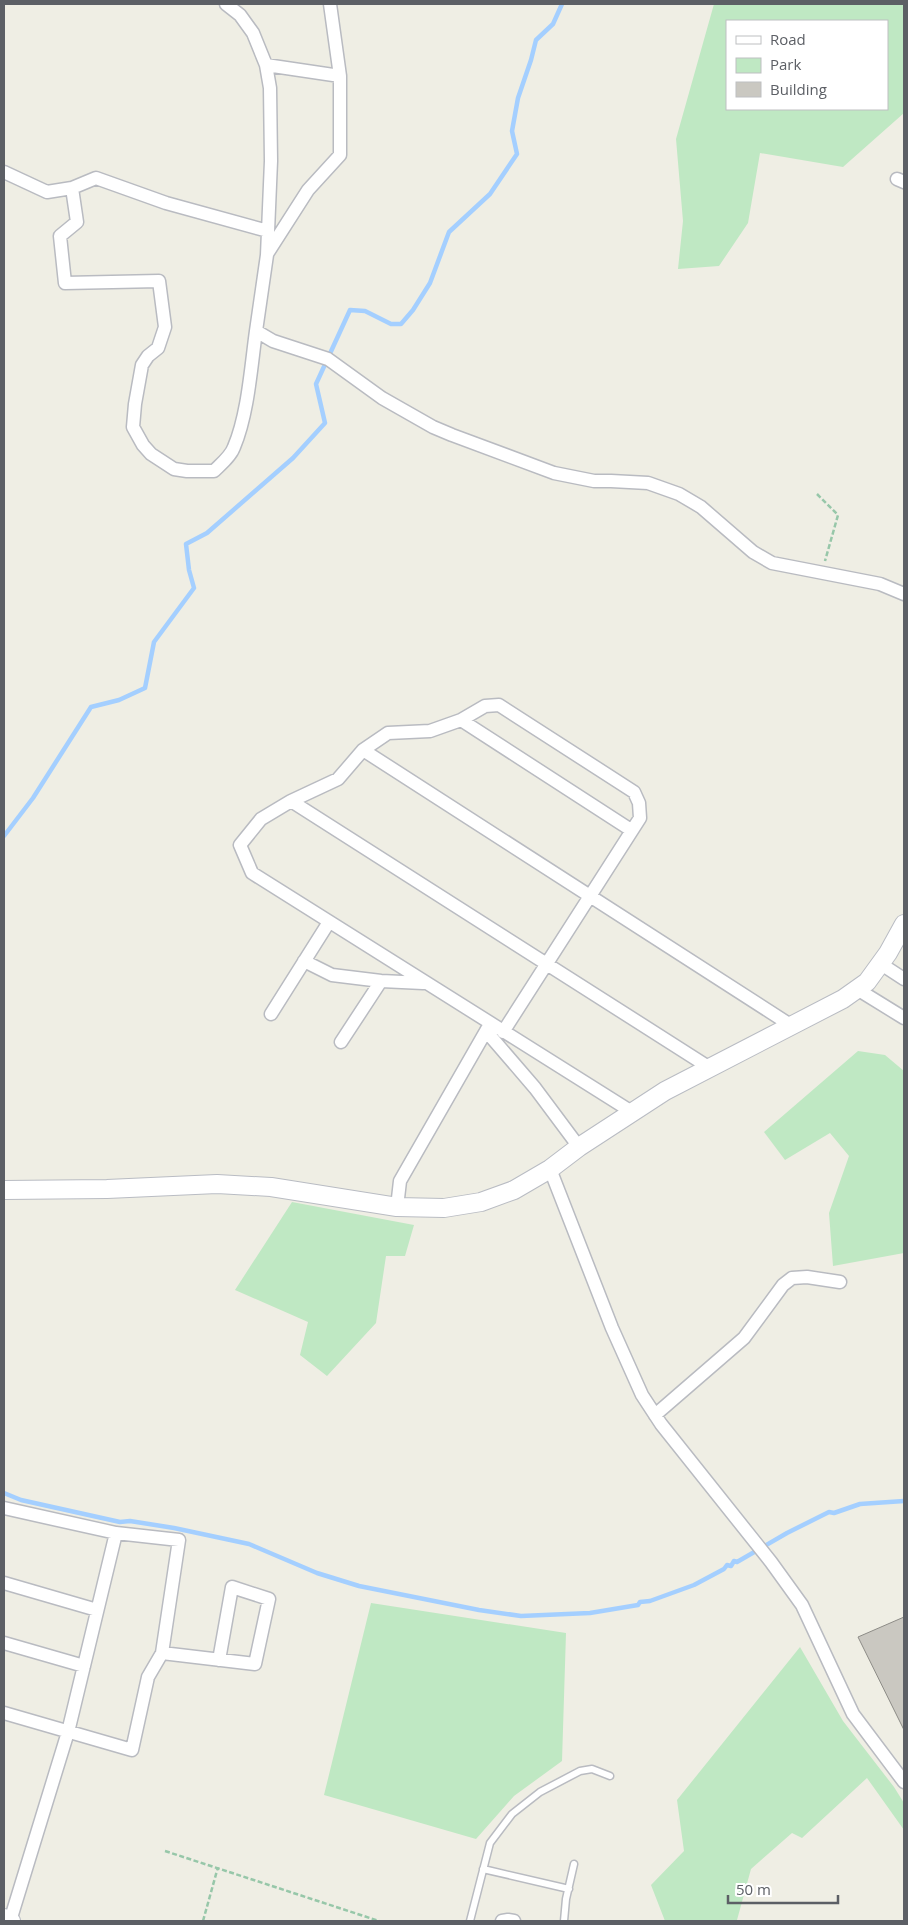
<svg xmlns="http://www.w3.org/2000/svg" width="908" height="1925" font-family="'Open Sans',sans-serif">
	<style>
		.green { fill: #bfe8c3; fill-rule: evenodd }
		.lines { fill: none; stroke-linecap: round; stroke-linejoin: round }
		.stream { stroke: #a4cfff; stroke-width: 4.5 }
		.building { fill: #cac8c1; stroke: #8d8c87 }
		.lane-casing { stroke: #b9bbc1; stroke-width: 9 }
		.street-casing { stroke: #b9bbc1; stroke-width: 15 }
		.secondary-casing { stroke: #b9bcc3; stroke-width: 20 }
		.path { stroke: #97c7a9; stroke-width: 2.5; stroke-dasharray: 5 2.5; stroke-linecap: butt }
		.lane { stroke: #fff; stroke-width: 6 }
		.street { stroke: #fff; stroke-width: 12 }
		.secondary { stroke: #fff; stroke-width: 18 }
	</style>
	<rect width="100%" height="100%" fill="#efeee4"/>
	<path class="green" d="M714,4h190v109l-61,54 -83,-14 -12,70 -29,43 -41,3 5,-48 -7,-82zM727,21h160v88h-160z
		M858,1051l27,4 19,16v182l-71,13 -4,-53 20,-57 -19,-23 -45,27 -21,-28z
		M292,1202l122,23 -9,31h-19l-10,67 -49,53 -27,-21 8,-33 -73,-32z
		M371,1603l195,30 -4,128 -48,35 -38,43 -152,-44z
		M800,1647l43,74 51,66 10,16v27l-37,-52 -65,60 -10,-5 -41,36 -14,51 -2,1h-70l-14,-36 33,-34 -7,-51z"/>
	<g class="lines">
		<path class="stream" d="M4,836l29,-38 58,-91 28,-7 26,-12 9,-46 40,-54 -5,-18 -3,-26 21,-11 86,-75 32,-35 -9,-39 34,-74 15,1 26,13h10l12,-14 17,-27 19,-51 41,-38 27,-40 -5,-23 6,-33 13,-38 5,-20 17,-16 9,-20
			M4,1493l17,7 99,22 10,-1 44,7 75,16 68,29 42,13 120,24 42,6 69,-3 48,-8 2,-3 10,-1 44,-16 30,-16 3,-4 4,1 3,-5 3,1 50,-29 42,-21 5,1 26,-9 44,-3"/>
	</g>
	<path class="building" d="M904,1617v113l-46,-93z"/>
	<g class="lines">
		<g class="lane-casing">
			<path id="lane" d="M483,1869l86,20
				M470,1921l20,-78 22,-29 28,-22 40,-21 12,-2 18,7
				M564,1921l2,-22 8,-35"/>
		</g>
		<g class="street-casing">
			<path id="street" d="M226,4l14,11 13,18 13,32 4,23 1,73 -4,94 -11,76 17,10 55,18 54,39 51,29 19,8 102,38 40,8h17l37,2 31,11 22,13 52,45 19,11 108,21 24,10
				M266,65l74,11
				M4,172l43,20 25,-4 24,-10 70,25 102,28
				M897,179l7,3
				M72,188l5,34 -17,14 5,47 94,-2 6,46 -7,21 -10,8 -6,9 -7,39 -2,23 10,18 8,9 23,15 13,2h27c7,-7 17,-15 20,-24 14,-33 17,-80 22,-116
				M267,254l41,-64 32,-35v-79l-10,-72
				M461,720l24,-14 14,-1 135,87 5,11 1,15 -137,214
				M363,750l429,276
				M291,801l419,267
				M631,830l-170,-110 -31,11 -42,2 -25,17 -25,29 -47,22 -30,18 -21,26 12,28 380,239
				M304,961l28,14 49,6 42,2
				M881,964l23,15
				M857,989l47,29
				M271,1014l58,-92
				M486,1031l49,57 44,59
				M341,1042l40,-61
				M550,1169l62,159 30,67 19,29 110,138 31,43 51,109 51,68
				M397,1207l3,-26 90,-157
				M655,1415l89,-77 39,-53 9,-7 15,-1 33,5
				M4,1508l112,25 63,7 -17,113 -14,24 -16,73 -128,-37
				M4,1583l93,27
				M4,1643l80,23
				M162,1653l93,11 14,-65 -37,-12 -13,73
				M10,1921l58,-189 48,-199
				M502,1921l6,-1 6,1"/>
		</g>
		<g class="secondary-casing">
			<path id="secondary" d="M4,1190l103,-1 110,-5 54,3 126,20 47,1 37,-6 33,-12 36,-21 29,-22 86,-56 178,-92 24,-17 21,-29 16,-29
				M4,1918l7,3"/>
		</g>
		<path class="path" d="M817,494l21,21 -13,46
			M165,1851l214,70
			M203,1921l15,-54"/>
		<use href="#lane" class="lane"/>
		<use href="#street" class="street"/>
		<use href="#secondary" class="secondary"/>
	</g>
	<rect width="908" height="1925" fill="none" stroke="#5c5f65" stroke-width="10"/>
	<rect x="726" y="20" width="162" height="90" fill="#ffffff" stroke="#bebfc1"/>
	<rect x="736" y="36" width="25" height="8" fill="#ffffff" stroke="#bebfc1"/>
	<text x="770" y="45" font-size="15" fill="#5c5f65">Road</text>
	<rect x="736" y="58" width="25" height="15" fill="#bfe8c3" stroke="#bebfc1"/>
	<text x="770" y="70" font-size="15" fill="#5c5f65">Park</text>
	<rect x="736" y="82" width="25" height="15" fill="#cac8c1" stroke="#bebfc1"/>
	<text x="770" y="95" font-size="15" fill="#5c5f65">Building</text>
	<path d="M728 1895v8h110v-8" fill="none" stroke="#5c5f65" stroke-width="2.5"/>
	<text x="736" y="1895" font-size="15" fill="#5c5f65" stroke="#ffffff" stroke-width="4" paint-order="stroke">50 m</text>
</svg>
